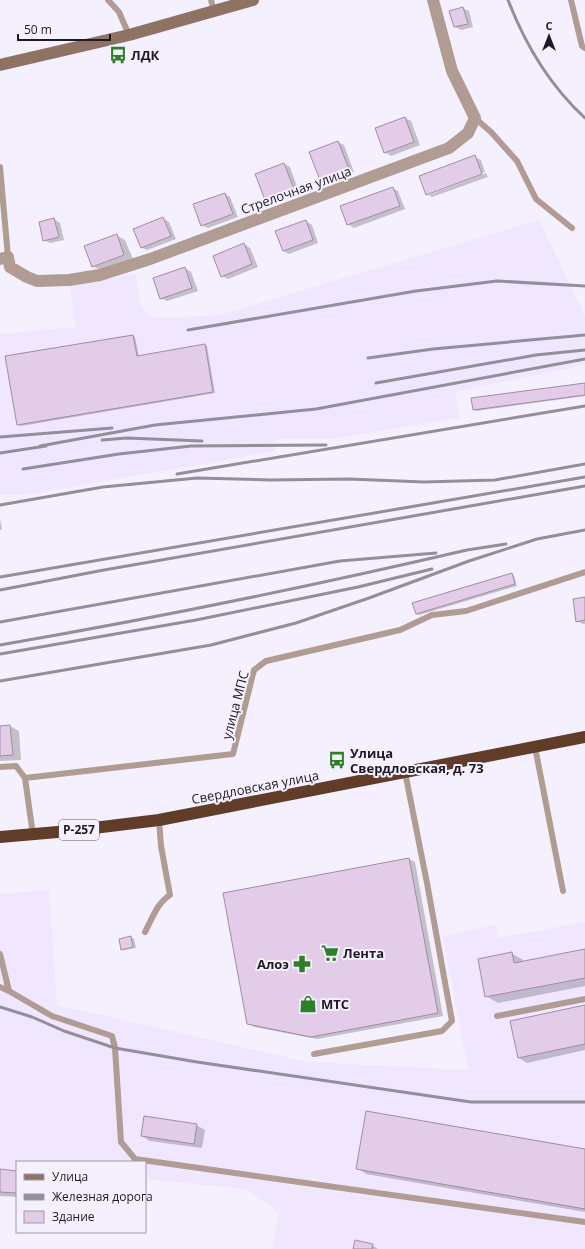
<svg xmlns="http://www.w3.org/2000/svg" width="585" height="1249" font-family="'Open Sans',sans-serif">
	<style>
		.built { fill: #f0e6fe }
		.shadow { fill: #0003 }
		.building { fill: #e3cce8; stroke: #a18ba6 }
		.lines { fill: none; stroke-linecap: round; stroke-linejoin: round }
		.lane { stroke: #b09c92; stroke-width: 6 }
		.street { stroke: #b09c92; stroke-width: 12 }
		.secondary { stroke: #8e7364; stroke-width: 12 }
		.highway { stroke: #613c28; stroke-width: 12 }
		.rail { stroke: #938e9a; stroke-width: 3 }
		.labels { text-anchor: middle; stroke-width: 4; stroke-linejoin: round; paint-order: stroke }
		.shield { fill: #f5f0fd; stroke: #5e5a65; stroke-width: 1 }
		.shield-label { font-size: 12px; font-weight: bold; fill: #1e1924 }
		.poi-label { font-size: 13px; font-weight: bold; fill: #1e1924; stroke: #f5f0fd; text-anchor: start }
		.street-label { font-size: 13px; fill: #1e1924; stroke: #f5f0fd }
	</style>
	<rect width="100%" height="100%" fill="#f5f0fd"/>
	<path class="built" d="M539,220l46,96v49l-130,27 4,26 -128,21h-56l1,12 -246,43 -30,1v-161l75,-7 -5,-41 66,-12 4,29 8,12 10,3 62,-3z
		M49,890l8,115 251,57 160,8 -25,-134 52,-11 3,13 87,-16v327h-313l7,-36 -33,-24 -101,-10v-17h-128v34l-17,-2v-300z"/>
	<path class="shadow" d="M463,8l6,3 4,16 -12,3 -6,-3z
		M405,118l6,3 9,24 -29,11 -6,-4z
		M338,142l6,3 10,27 -27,10 -6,-3z
		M475,157l6,3 4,12 -56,20v3l57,-22 2,4 -56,20 -5,-3z
		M284,164l6,3 9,25 -28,11 -5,-4z
		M392,188l6,3 7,18 -51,19 -6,-4z
		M225,194l5,3 8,20 -30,11 -6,-3z
		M163,218l6,4 7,17 -29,11 -6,-3z
		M54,219l6,4 4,17 -14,3 -6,-3z
		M306,221l6,4 6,18 -29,11 -6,-3z
		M116,235l9,5 8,19 -31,12 -9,-5z
		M244,244l6,4 8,19 -30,12 -6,-3z
		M185,268l6,4 7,19 -31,10 -6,-3z
		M133,336l2,1 4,20 66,-12 2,1 8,47 -194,33 -3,-1z
		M585,384v12l-109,15 -2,-2z
		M0,519l2,10 -2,1z
		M512,574l2,2 3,10 -98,29 -3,-1z
		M585,598v26h-2l-6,-3z
		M10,726l9,5 2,29 -21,1v-34z
		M409,859l6,3 28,154 -126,23 -63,-12 -6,-4z
		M131,937l3,2 2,9 -12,2 -2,-1z
		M585,950v36l-87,17 -12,-7 25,-43 12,7v2z
		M585,1006v44l-58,13 -8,-5z
		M196,1125l9,5 -3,18 -52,-7 -8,-5z
		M585,1150v62l-219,-38 -9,-6z
		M0,1170l17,2v25l-17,-1z
		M372,1245l6,4h-24z"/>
	<path class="building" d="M463,7l5,17 -14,3 -5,-16z
		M405,117l9,25 -30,11 -9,-25z
		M338,141l11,28 -29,11 -11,-28z
		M475,155l7,19 -56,21 -7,-19z
		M284,163l10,26 -29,11 -10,-26z
		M393,187l7,19 -53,19 -7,-19z
		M225,193l8,21 -32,12 -8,-22z
		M163,217l8,19 -30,12 -8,-19z
		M54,218l5,19 -16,4 -4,-19z
		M306,220l7,20 -30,11 -8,-20z
		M117,234l7,21 -32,12 -8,-21z
		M244,243l8,21 -31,13 -8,-21z
		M185,267l7,21 -32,11 -7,-21z
		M133,335l4,21 68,-12 8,48 -196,33 -12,-69z
		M585,383v12l-112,15 -2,-12z
		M512,573l3,11 -99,30 -4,-11z
		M585,597v23l-9,2 -3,-23z
		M10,725l3,30 -13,1v-30z
		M409,858l29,155 -127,24 -64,-13 -24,-131z
		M131,936l2,11 -12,3 -2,-11z
		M585,949v29l-100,19 -7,-38 34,-7 2,11z
		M585,1005v39l-67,14 -8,-37z
		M366,1111l219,38v60l-229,-40z
		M144,1116l53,8 -3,20 -53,-8z
		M0,1169l17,2v22l-17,-1z
		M355,1240l18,4 -1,5h-19z"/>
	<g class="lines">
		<path class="lane" d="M108,0l11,12 10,23
			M211,0l3,11
			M571,0l11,46 3,2
			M475,118l16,14 26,29 19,38 36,29
			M0,167l8,90
			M535,747l28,144
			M0,767l16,-1 9,12
			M33,835l-8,-57 208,-24 21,-84 12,-9 134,-31 32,-15 34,-4 119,-39
			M145,932c7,-13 12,-29 25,-37l-9,-49 -2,-26
			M0,954l9,37
			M0,987l9,4 43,25 60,20 3,12 6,94 14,17 450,63
			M497,1016l88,-17
			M314,1054l128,-23 10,-10 -25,-138 -22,-111"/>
		<path class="street" d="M0,259l8,-2 2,10 17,10 10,4 32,-1 31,-5 50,-16 299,-111 19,-15 7,-15 -23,-47 -19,-71"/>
		<path class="secondary" d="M0,65l129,-30 124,-35"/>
		<path class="highway" d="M0,837l69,-6 90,-11 426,-83"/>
		<path class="rail" d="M508,0c17,44 42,86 77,118
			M188,330l228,-39 81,-10 88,5
			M368,358l65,-9 152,-14
			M376,383l160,-28 49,-5
			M0,437l112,-9
			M102,440l25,-2 75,3
			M40,446l115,-21 161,-16 269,-50
			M0,453l46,-7
			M23,469l96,-15 72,-8 135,-1
			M177,474l408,-68
			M0,505l103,-18 94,-9 73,2 79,-1 75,3 71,-2 90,-16
			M0,577l585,-100
			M0,590l104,-20 481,-84
			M0,622l340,-61 96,-8
			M0,645c157,-27 312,-59 467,-95l39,-6
			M0,654l196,-34 162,-33 74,-18
			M0,681l211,-36 85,-22 73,-25 100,-37 68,-22 48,-9
			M0,1007l32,10 32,14 51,17 82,14 274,40h114"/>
	</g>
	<defs>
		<g id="bus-bare" transform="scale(1.38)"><path d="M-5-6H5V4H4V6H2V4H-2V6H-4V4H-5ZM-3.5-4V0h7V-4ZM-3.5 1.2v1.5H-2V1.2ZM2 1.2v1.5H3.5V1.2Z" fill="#2f7e28" stroke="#f5f0fd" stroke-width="2.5" paint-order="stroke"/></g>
		<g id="supermarket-bare" transform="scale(1.38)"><path d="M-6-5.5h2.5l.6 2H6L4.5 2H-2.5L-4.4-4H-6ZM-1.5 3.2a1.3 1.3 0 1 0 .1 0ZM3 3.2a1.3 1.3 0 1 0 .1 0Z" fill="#2f7e28" stroke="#f5f0fd" stroke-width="2.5" paint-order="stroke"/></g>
		<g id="pharmacy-bare" transform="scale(1.38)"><path d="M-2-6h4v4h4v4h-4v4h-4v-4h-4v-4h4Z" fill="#2f7e28" stroke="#f5f0fd" stroke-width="2.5" paint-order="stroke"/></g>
		<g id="shop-bare" transform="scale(1.38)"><path d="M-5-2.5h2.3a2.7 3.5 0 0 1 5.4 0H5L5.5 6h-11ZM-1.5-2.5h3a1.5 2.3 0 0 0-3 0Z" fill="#2f7e28" stroke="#f5f0fd" stroke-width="2.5" paint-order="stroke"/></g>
	</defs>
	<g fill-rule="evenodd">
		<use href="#bus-bare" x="118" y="55"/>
		<use href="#bus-bare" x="337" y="760"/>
		<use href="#supermarket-bare" x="330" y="953"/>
		<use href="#pharmacy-bare" x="302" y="964"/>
		<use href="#shop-bare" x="308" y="1004"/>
	</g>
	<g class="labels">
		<rect class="shield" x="59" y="820" width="40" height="20" rx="3"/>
		<g class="shield-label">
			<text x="79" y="834">Р-257</text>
		</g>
		<g class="poi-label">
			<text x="131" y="60">ЛДК</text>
			<text x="350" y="758">Улица<tspan x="350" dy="15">Свердловская, д. 73</tspan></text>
			<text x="343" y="958">Лента</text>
			<text x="289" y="969" text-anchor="end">Алоэ</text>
			<text x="321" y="1009">МТС</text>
		</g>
		<g class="street-label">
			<text transform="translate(296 190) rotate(-20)" y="5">Стрелочная улица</text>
			<text transform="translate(235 705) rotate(-75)" y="5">улица МПС</text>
			<text transform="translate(255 787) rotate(-11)" y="5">Свердловская улица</text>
		</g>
	</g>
	<rect x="16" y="1161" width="130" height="72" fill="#f5f0fd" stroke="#9f9aa6"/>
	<rect x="24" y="1174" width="20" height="6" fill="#8e7364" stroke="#9f9aa6"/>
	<text x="52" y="1181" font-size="12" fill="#1e1924">Улица</text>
	<rect x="24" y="1194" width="20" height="6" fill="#938e9a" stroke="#9f9aa6"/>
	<text x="52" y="1201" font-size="12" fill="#1e1924">Железная дорога</text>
	<rect x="24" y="1211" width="20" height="12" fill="#e3cce8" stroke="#9f9aa6"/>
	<text x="52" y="1221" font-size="12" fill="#1e1924">Здание</text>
	<g transform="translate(549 36)" stroke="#f5f0fd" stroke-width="3" paint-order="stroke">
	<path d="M0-3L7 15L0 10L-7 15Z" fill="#1e1924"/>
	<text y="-6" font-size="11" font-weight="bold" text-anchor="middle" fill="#1e1924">С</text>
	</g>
	<path d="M18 34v6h92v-6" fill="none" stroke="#1e1924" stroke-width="2"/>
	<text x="24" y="34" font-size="12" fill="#1e1924" stroke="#f5f0fd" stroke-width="3" paint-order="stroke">50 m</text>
</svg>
